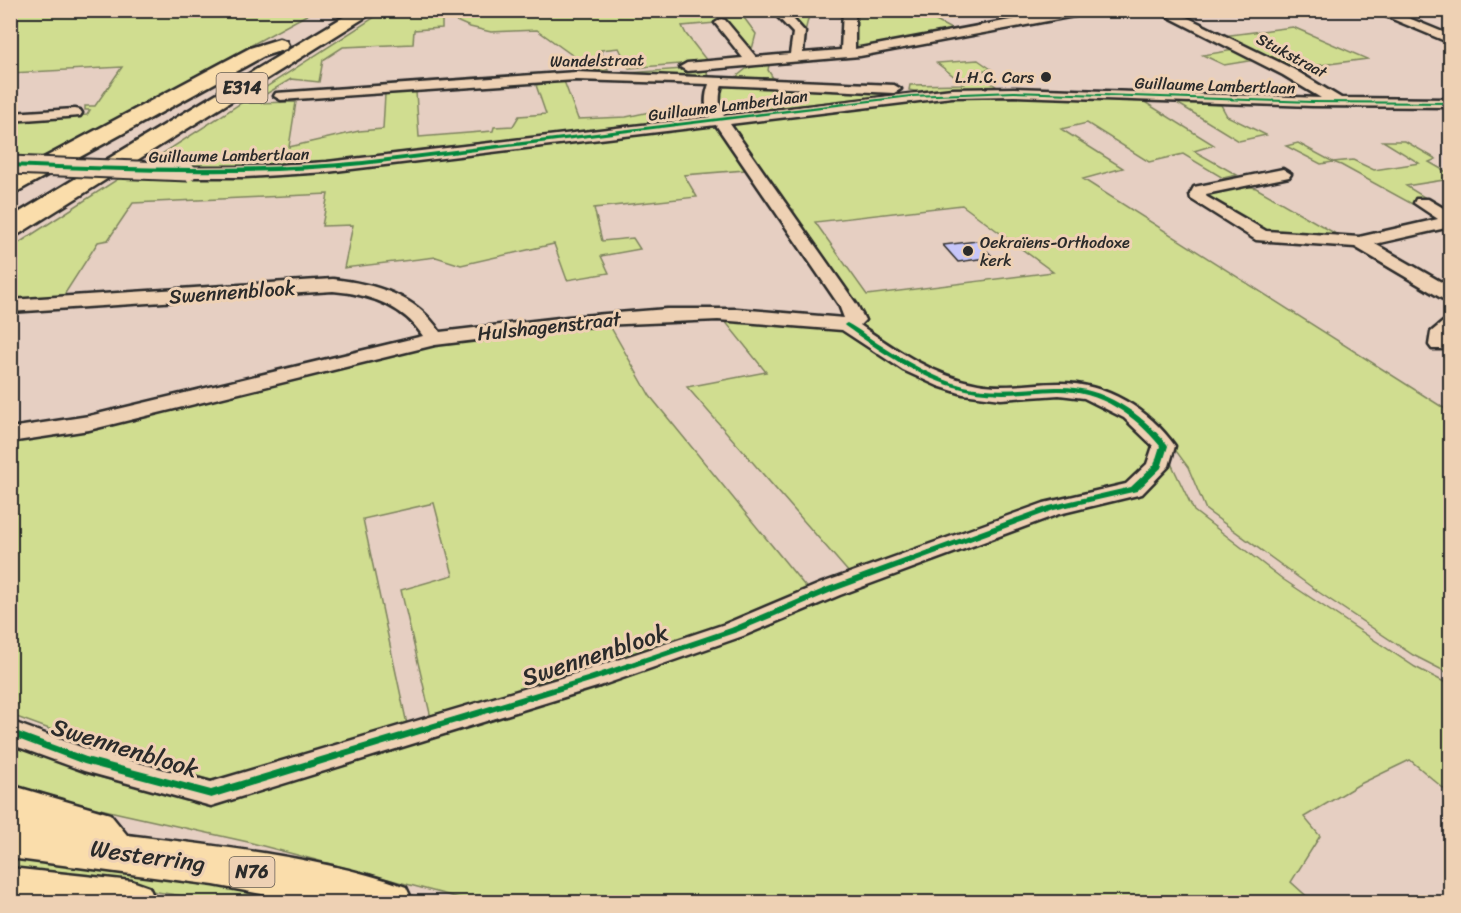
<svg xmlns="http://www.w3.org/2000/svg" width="1461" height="913" font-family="Sriracha,sans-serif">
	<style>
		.green { fill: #d0dd90; stroke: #7e845e; stroke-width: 1.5; fill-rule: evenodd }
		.building { fill: #c7c6f9; stroke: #2b2b2b; stroke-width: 1.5 }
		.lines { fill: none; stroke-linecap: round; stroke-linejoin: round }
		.minor-casing { stroke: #2b2b2b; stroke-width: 5 }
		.highway-casing { stroke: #2b2b2b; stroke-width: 5 }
		.minor { fill: #eed1b4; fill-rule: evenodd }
		.highway { fill: #faddab; fill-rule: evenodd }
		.minor-bridge-casing { stroke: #2b2b2b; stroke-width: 21; stroke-linecap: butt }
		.minor-bridge { stroke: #eed1b4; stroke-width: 17 }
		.cycleway-casing { stroke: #eed1b4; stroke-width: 3 }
		.cycleway { fill: #00873e; fill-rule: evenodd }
		.poi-dot { fill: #2b2b2b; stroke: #eed1b4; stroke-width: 2 }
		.labels { text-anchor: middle; stroke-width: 6; stroke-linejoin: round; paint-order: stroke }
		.far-street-label { font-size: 16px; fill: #2b2b2b; stroke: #eed1b4 }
		.far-poi-label { font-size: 16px; fill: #2b2b2b; stroke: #eed1b4; text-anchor: end }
		.shield { fill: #eed1b4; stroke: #665d54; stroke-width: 1.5 }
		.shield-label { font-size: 18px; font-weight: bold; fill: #2b2b2b }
		.street-label { font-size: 20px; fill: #2b2b2b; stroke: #eed1b4 }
		.near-street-label { font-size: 24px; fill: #2b2b2b; stroke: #eed1b4 }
	</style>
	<rect width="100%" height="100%" fill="#e6cfc2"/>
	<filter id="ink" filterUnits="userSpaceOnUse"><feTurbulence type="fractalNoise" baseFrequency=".0167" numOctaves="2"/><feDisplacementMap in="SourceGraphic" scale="12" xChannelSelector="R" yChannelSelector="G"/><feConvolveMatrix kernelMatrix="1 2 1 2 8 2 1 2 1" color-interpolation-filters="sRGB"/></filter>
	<g filter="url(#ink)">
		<path class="green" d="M10,11h304l-248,135 -33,15 -22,-1v-41l76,-4 3,-5h-5v-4h10l27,-39 -111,6z
			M384,11h426l-6,25 -19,-25 -43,4 14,19 -5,19 -19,-25h-3l-2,-6 -45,4 4,8 21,27 37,-4 1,2 -116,9 -10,-20 -18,2 7,20 -22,1 -3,-8 -46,-33 -46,2 -21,-5 -16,-7h-12v8l-28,2 -1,14 -70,3 -20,13 -4,22 -28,-3 -40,24 45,-1 -7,45 70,-16 24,-2 2,-35 31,-2 3,45 74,-6 1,-4 19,-1 6,-10 27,-2 -10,-29 28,-4 14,38 48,-2 28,-6 3,6 47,-5 -1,5 -413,48 -100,3 -45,-3z
			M852,11h65l38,20 -94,19 -8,-1z
			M1293,27l74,32 -77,10 -67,-33z
			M1234,50l21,10 -31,5 -21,-10z
			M978,60l13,9 -16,3 22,15 -78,5 -10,-2 1,-5 54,-1 -27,-21z
			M765,63l4,2 -1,5 5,8 -37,-1 10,-8z
			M710,67l-3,6 1,4 -80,-4z
			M731,84l159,8 1,3 -168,19 -2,-3 -1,-23z
			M1009,95l134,6 71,44 -20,6 43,24 -14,3 -40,-24 -34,8 -62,-39 -26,6 62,39 -40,11 367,233v262l-37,-19 -96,-64 -111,-81 -18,-43 -23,-31 -79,-47 -100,-1 -38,-9 -51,-28 -40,-25 8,-10 -72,-100 1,-6 -7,-4 -56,-82 8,-3 212,-24zM962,205l91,67 -186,23 -52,-73z
			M1177,103l44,2 6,11 39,19 -27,6z
			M708,124l9,4 28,42 -61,5 13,22 -103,11 8,33 31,-3 7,11 -39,7 8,17 -42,7 -13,-36 -93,21 -25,-8 -92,11 9,-43 -31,1 6,-32 -195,9 -25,37 -10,2 -36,56 -51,5v-55l113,-73 108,2 64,-3z
			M1383,141h22l31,18 -7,3 21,12v5l-44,7 23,14 -17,4 -71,-39 -8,-3 -12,2 -35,-18 12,-3 35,19 20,-2 21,10 45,-7z
			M1242,185l14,3 87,50 -75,-6 -58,-31 -3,-6 6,-4z
			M724,320l126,10 88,54 136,10 50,19 46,48 24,50 90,69 131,87 35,18v109l-40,-34 -52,25 -54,32 16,19 -29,46 22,20h-839l-226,-60 -157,-35 -80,-23v-43l84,35 109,28 14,-22 -103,-29 -104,-38 -1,-274 85,-11 176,-47 186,-44 153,-13 40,70 159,195 41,-17 -163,-187 79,-15zM434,503l19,72 -52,15 31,132 -24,7 -45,-210z
			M11,851l258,39 53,12h-104l-115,-19 -92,-11z"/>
		<path class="building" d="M977,241l16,16 -35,5 -15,-17z"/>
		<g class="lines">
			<g class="minor-casing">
				<path id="minor" d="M775,10h10l20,22 -2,21 38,-3 2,-40h12v39l208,-39h28l-6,4 -225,42 -173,15 -7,-4 7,-4 56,-5 -28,-35 6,-4 4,1 31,37 34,-3 3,-21 -17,-18z
					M1155,10h17l121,59 48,29 109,1v8l-138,-1 -298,-10 -62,1 -222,27 127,181 8,15 -5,5c36,25 74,51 118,59 27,5 54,-1 82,-1 46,0 89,26 115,63l-6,20 -27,28 -83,20 -219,81 -97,41 -143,50 -389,120 -127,-35 -74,-27v-23l79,29 122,32 370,-110 144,-48 97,-41 222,-80 82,-19 21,-20 6,-18 -29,-28 -40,-20 -25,-3 -58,4 -38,-5 -25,-8 -35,-16 -61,-40 -124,-10 -117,5 -166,20 -346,85 -79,12v-14l79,-12 334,-80c-20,-31 -55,-42 -90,-45l-323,21v-12l323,-21c42,5 83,16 107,53l128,-15 99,-8h70l107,9 -5,-13 -123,-180 -389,47 -82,5h-57l-8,-5 8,-5h57l82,-5 383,-45c-6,-9 -5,-22 -1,-33l-133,-4 -295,20 -7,-4 2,-3 300,-21 318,13 7,4 -7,4 -172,-8c-3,9 -4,23 2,31l228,-27 62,-1 307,10 -38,-23z
					M1371,10h18l61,25v8z
					M75,109l5,1 2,3 -2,3 -70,5v-8z
					M1283,169l8,5 -2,3 -83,17 1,3 59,34 93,6 79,-18 -24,-16 2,-4h12l22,13v15l-75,17 75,43v14l-7,-2 -88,-52 -99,-7 -65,-41 -1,-5 4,-7z
					M1450,320v14l-4,15h-14l-3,-4 2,-13 12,-10z"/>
			</g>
			<g class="highway-casing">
				<path id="highway" d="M355,10h22l-358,224 -9,2v-18z
					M279,39l7,2 2,4 -2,4 -22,7 -246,135 -8,2v-17l240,-128z
					M10,785l100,29 17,21c89,11 195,22 279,52l7,15h-108l-91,-17 -204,-27z
					M10,868l122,13 17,6 7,15h-146z"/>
			</g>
			<use href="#minor" class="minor"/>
			<use href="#highway" class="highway"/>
			<g class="minor-bridge-casing">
				<path id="minor-bridge" d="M10,165l178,7"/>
			</g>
			<use href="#minor-bridge" class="minor-bridge"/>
			<g class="cycleway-casing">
				<path id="cycleway" d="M1014,91l298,10 138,1v2l-138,-1 -298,-10 -103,4 -548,68c-44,4 -88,7 -133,7 -73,1 -146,-2 -220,-5v-4c119,5 234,9 353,-2l548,-66z
					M847,323c12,6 23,16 35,23 25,16 53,32 82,40 31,7 61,2 92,1 45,-2 83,24 111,57l1,2 -7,22 -24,23 -83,19 -220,81 -97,41 -144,49 -382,117 -127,-34 -74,-28v-7l76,28 125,33 376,-113 144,-49 97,-41 221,-81 82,-19 23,-22 6,-19c-25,-31 -60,-55 -102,-55 -34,1 -61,7 -96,-2 -43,-11 -81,-37 -117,-63l-1,-1 1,-1z"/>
			</g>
			<use href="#cycleway" class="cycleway"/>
		</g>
	</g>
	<g class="poi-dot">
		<circle cx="1046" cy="77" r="6"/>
		<circle cx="968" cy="251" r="6"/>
	</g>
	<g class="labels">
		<g class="far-street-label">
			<text transform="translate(1292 55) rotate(28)" y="6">Stukstraat</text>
			<text transform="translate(597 60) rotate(-1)" y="6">Wandelstraat</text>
			<text transform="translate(1215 85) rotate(2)" y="6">Guillaume Lambertlaan</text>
			<text transform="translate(728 105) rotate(-7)" y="6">Guillaume Lambertlaan</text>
			<text transform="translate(229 155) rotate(-1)" y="6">Guillaume Lambertlaan</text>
		</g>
		<g class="far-poi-label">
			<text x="1034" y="83">L.H.C. Cars</text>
			<text x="980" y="248" text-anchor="start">Oekraïens-Orthodoxe<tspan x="980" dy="18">kerk</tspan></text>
		</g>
		<g class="shield">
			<rect x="216.5" y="73" width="51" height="30" rx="4.5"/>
			<rect x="229.5" y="857" width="45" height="30" rx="4.5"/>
		</g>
		<g class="shield-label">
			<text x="242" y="94">E314</text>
			<text x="252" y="878">N76</text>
		</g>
		<g class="street-label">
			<text transform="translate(232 292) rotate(-4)" y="7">Swennenblook</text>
			<text transform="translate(549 326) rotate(-6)" y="7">Hulshagenstraat</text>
		</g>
		<g class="near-street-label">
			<text transform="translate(595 655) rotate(-18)" y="8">Swennenblook</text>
			<text transform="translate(125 748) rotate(17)" y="8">Swennenblook</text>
			<text transform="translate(148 856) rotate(8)" y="8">Westerring</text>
		</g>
	</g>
	<rect width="1461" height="913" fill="none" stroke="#eed1b4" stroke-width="36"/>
	<rect x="18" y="18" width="1425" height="877" fill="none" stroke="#2b2b2b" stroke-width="2" filter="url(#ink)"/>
</svg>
